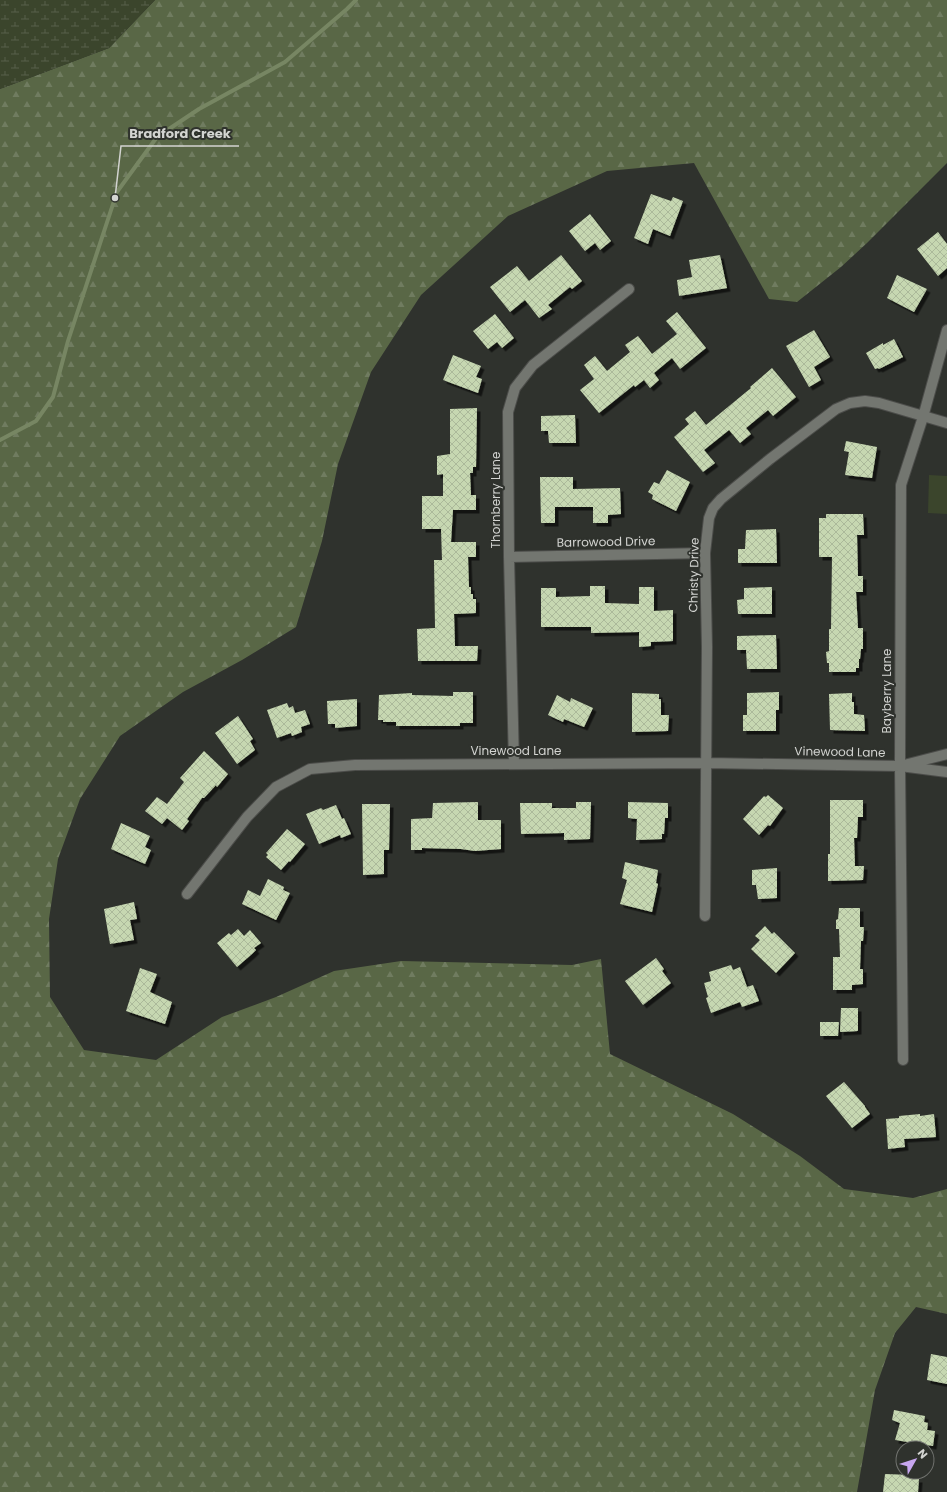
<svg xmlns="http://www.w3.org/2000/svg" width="947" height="1492" font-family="Poppins,sans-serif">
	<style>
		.forest { fill: url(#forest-firs) }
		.wetland { fill: url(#wetland-marsh) }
		.garden { fill: #3b452c }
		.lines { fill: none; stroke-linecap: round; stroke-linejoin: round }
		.stream { stroke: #778663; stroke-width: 4 }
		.building { fill: url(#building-cross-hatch); filter: url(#shadow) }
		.street-casing { stroke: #4c4d4a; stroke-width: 12 }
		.street { stroke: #737670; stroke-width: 10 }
		.labels { text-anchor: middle; stroke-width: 4; stroke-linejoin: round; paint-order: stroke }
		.street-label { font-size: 12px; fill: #d3d4d1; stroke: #2f322d }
		.leader { fill: none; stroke: #d3d4d1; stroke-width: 1.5 }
		.callout-dot { fill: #d3d4d1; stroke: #2f322d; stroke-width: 1.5 }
		.callout-label { font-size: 13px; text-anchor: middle; font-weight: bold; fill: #d3d4d1; stroke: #2f322d; stroke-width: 4; stroke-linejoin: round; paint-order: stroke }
	</style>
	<defs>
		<pattern id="forest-firs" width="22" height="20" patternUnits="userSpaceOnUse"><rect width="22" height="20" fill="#596746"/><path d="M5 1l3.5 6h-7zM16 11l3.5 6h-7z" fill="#707c60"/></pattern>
		<pattern id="wetland-marsh" width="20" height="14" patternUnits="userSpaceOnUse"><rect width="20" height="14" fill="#3b452c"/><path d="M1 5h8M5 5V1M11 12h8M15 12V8" fill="none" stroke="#565f4a"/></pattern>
		<pattern id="building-cross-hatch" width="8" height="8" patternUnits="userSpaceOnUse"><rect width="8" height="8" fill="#c6d7b1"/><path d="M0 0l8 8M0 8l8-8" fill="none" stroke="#abb99a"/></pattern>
		<filter id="shadow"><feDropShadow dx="3.5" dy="3.5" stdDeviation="0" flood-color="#0009"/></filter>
	</defs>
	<rect width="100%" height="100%" fill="#2f322d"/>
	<path class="forest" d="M155,0h792v163l-80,80 -26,24 -44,35 -28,-3 -75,-136 -87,8 -99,45 -87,79 -50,77 -33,92 -16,77 -26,86 -54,33 -59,32 -63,44 -40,63 -22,60 -9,60 1,78 34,53 72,10 66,-43 54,-20 58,-26 67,-10 171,4 29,-6 9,95 123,60 67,42 44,33 69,9 34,-9v125l-31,-7 -21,26 -20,57 -18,102h-857v-1403l109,-41z"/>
	<path class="wetland" d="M0,0h155l-46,48 -109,41z"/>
	<path class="garden" d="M929,475l18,1v38l-19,-1z"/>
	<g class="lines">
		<path class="stream" d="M0,440l36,-19 17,-24 15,-56 47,-143 -1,-2 43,-59 42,-28 86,-47 62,-53 9,-9"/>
	</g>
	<path class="building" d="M651,194l20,7 2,-4 10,4 -13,35 -17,-7 -5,15 -14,-6z
		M590,214l21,27 -11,9 -5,-7 -10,8 -16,-20z
		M938,232l9,12v24l-9,8 -21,-27z
		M561,255l21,26 -10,8 -2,-2 -22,18 4,4 -13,9 -14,-18 -15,12 -20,-25 27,-21 12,15z
		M720,255l7,33 -48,8 -2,-16 15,-3 -3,-17z
		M897,275l30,14 -13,23 -27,-14z
		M677,312l29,36 -26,21 -8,-11 -18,15 5,7 -9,8 -6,-8 -9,7 -1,-2 -35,28 -19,-23 14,-11 -10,-14 11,-9 12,15 23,-19 -5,-7 13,-9 14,18 25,-20 -11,-13z
		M495,314l19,24 -12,10 -5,-6 -9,7 -15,-18z
		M814,330l16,27 -16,10 7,13 -12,7 -23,-41z
		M894,339l9,18 -24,12 -1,-1 -3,1 -9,-16 17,-10v2z
		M453,355l28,11 -5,11 6,2 -4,14 -35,-13z
		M772,368l24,29 -23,19 -5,-6 -22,18 5,6 -11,9 -11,-13 -25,20 11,13 -12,9 -29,-35 15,-13 -4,-5 10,-8 11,14 45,-37 -1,-1z
		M477,408l-1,59h-3v6h-3l1,22h5v15h-23l-2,32h25v15h-8l1,30h2v7h2v5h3v14l-22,1 1,32h23l-1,15h-59l-1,-32 18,-1 -1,-68h8l-1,-31h-19v-33h21v-22l-6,1v-19l13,-2v-45z
		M575,415l1,28h-27l-1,-12h-7v-15z
		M846,441l31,6 -5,31 -27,-3 4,-23 -5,-1z
		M667,470l23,12 -14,29 -24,-12 1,-4 -5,-3 6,-10 5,2z
		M540,477h33v12l47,-1 1,26 -13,1v8h-15v-16h-38v16h-14z
		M826,514h37l1,21h-7l1,41h5v16h-7l2,36h5v21h-2l-1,10h-1v9h-3v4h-27v-9h-2l-1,-11 3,-1v-22h2l1,-72h-13v-39h7z
		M776,529l1,34h-39v-14h7l1,-19z
		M590,586h15v17l34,1v-17h15v24l19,-1v31l-22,1v4l-12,1v-15l-48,1v-6h-50v-39h15v9l34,-1z
		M772,587v27h-34l-1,-14 7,-1v-11z
		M776,635l1,34h-30l-1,-19h-9v-14z
		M453,692h20v31h-13v3h-64v-4h-13v-2h-5l1,-25 33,-2v2l41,1z
		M779,692v18h-3v21h-33v-16h4v-22z
		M632,693l27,1v5h2v16h8l-1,16 -36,1z
		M852,693v9h2v12l10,1 1,16 -35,-1 -1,-36z
		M557,695l13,7 1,-4 22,10 -9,19 -20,-8 -1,3 -15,-7z
		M357,699v27l-22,2v-4h-7l-1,-23z
		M287,703l2,5 4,-2 2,7 10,-3 5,14 -9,3 1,5 -10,4 -1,-3 -14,5 -10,-28z
		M238,716l15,23 -3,2 5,9 -18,14 -22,-31z
		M204,751l24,23 -11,13 -1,-2 -12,13h-2l-15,21 2,2 -7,9 -15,-12 -5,6 -17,-13 12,-14 10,7 17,-22 -4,-4z
		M768,795l15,13 -13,18 -2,-1 -9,10 -16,-16 21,-23 2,1z
		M830,800h33v17h-5l-1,21h-3l1,28h9l-1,14 -35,1v-27h2z
		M478,802v18h23v29l-26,2 -14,-2 -39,-1v2h-11v-31l21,-1 1,-15z
		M576,802h15l-1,37 -26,1v-7l-43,1 -1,-31h32v5h24z
		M628,802l40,1v15h-3l-1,16h-2v5l-26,1 1,-21 -9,-1z
		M362,804h28l-1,46h-5v24l-21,1z
		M336,805l6,14 2,-1 7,16 -10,4 -1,-3 -21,9 -13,-30 15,-6 2,2z
		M121,823l29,13 -5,11 6,3 -6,14 -34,-15z
		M287,829l18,15 -15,18 -1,-1 -8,9 -15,-13 2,-2 -2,-2z
		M625,862l33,8 -2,13 2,1 -6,28 -32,-8 7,-24 -5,-2z
		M777,868v30l-19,1 -2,-14h-4v-15z
		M268,879l16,8 -1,3 7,3 -14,27 -34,-16 6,-14 12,6z
		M134,902l3,17 -7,1 4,20 -24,4 -6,-35z
		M839,908h21v19h4l-1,14h-2l-1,28h3v15l-11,1v5h-19v-33h7l-1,-28h-3v-9l2,-1z
		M765,926l7,8 2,-2 21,21 -19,20 -25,-24 9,-9 -5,-4z
		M238,929l6,7 6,-6 11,13 -7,5 2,2 -4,4 -15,13 -20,-24 12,-10 2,2z
		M656,958l8,11 -2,2 9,12 -28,22 -18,-24z
		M731,965l2,5 7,-3 7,20 6,-2 6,16 -17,6 -2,-5 -29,11 -5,-15 2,-1 -4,-14 7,-2 -2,-9z
		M140,968l17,6 -7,18 22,10 -7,22 -39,-13z
		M841,1008h17v23l-18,1z
		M820,1022h19l-1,14h-18z
		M844,1082l21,24v1l5,7 -18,14 -26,-32z
		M920,1114v2l14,-2 2,23 -32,2 1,8 -17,2 -2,-30 13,-1v-2z
		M931,1354l16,3v27l-20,-4z
		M894,1410l31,6 -1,6 4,1 -1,7 8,1 -2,15 -38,-6 5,-17 -8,-3z
		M885,1474l28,1v4h6l-1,13h-35z"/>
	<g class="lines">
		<g class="street-casing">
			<path id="street" d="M509,557l196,-4
				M514,764l-5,-207 -1,-145 7,-24 18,-23 96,-76
				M904,765l43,-11
				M187,894l60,-77 29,-30 34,-18 45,-4 352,-2 193,3 47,6
				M705,916l2,-269 -2,-94 4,-35 4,-10 8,-9 49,-40 66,-50 14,-6 15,-2 14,2 68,20
				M903,1060l-3,-294 1,-281 22,-68 24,-87"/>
		</g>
		<use href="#street" class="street"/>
	</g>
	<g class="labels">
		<g class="street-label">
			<text transform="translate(496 500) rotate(-90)" y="4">Thornberry Lane</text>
			<text transform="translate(606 542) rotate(-1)" y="4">Barrowood Drive</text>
			<text transform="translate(694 575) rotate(-89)" y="4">Christy Drive</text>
			<text transform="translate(887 691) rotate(-90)" y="4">Bayberry Lane</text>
			<text x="516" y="755">Vinewood Lane</text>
			<text transform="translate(840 752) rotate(1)" y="4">Vinewood Lane</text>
		</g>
	</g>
	<path class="leader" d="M115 198L121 146H239"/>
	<circle class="callout-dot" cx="115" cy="198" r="4"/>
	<g class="callout-label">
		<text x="180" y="138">Bradford Creek</text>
	</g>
	<g transform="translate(915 1460) rotate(51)"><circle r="19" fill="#2f322d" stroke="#71736f"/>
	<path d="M0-3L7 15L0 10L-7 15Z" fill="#c7a6ef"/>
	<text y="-6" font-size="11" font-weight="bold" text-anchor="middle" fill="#d3d4d1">N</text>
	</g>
</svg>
